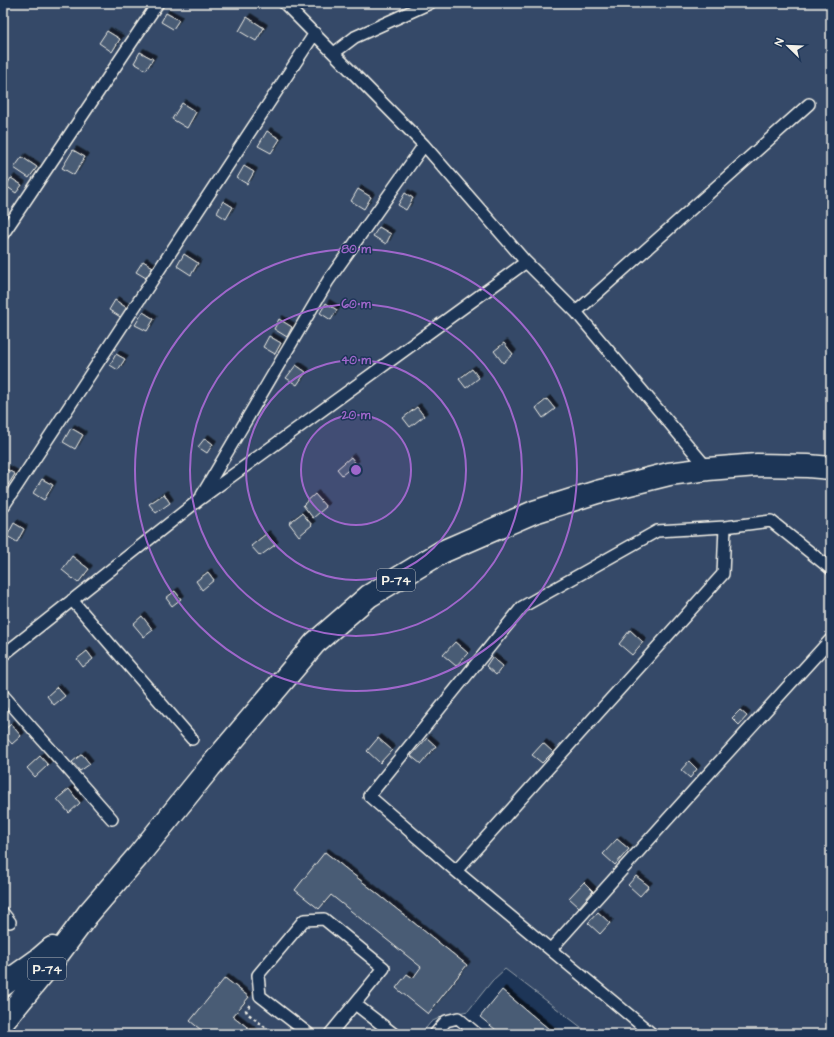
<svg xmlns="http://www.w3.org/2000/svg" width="834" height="1037" font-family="'Architects Daughter',sans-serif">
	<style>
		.green { fill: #354a67; stroke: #949ea8 }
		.building { fill: #485b74; stroke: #f4f1e8; filter: url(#shadow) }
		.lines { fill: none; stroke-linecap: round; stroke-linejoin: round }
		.service-casing { stroke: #f4f1e8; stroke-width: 14 }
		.primary-casing { stroke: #f4f1e8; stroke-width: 25 }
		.path { stroke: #f4f1e8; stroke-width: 2.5; stroke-dasharray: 3 3; stroke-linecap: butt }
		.service { stroke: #1d3557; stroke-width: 11 }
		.primary { stroke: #1d3557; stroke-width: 22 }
		.ring { fill: none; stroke: #9f67cb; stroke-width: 2 }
		.labels { text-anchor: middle; stroke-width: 3; stroke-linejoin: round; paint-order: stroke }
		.shield { fill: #1d3557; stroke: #b4b9bc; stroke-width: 1 }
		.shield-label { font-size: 13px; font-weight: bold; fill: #f4f1e8 }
		.centre { fill: #9f67cb; stroke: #1d3557; stroke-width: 2 }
		.ring-label { font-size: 12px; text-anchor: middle; font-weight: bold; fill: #9f67cb; stroke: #1d3557; stroke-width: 3; stroke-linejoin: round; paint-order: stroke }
	</style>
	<defs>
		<filter id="shadow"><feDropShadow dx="3.5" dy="-3.5" stdDeviation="0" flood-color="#0009"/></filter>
	</defs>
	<rect width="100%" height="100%" fill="#1d3557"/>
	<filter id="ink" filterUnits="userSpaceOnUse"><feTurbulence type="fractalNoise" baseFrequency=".025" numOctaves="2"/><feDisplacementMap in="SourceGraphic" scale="8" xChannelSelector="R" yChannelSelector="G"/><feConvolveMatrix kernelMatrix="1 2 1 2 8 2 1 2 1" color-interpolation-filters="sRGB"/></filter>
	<g filter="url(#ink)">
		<path class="green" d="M3,3h828v1031h-241l-85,-65 -13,12 -24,30 -25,5 -12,6 -10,12h-418v-12l35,-42 -35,5z"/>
		<path class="building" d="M166,13l13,7 -6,9 -12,-7z
			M247,17l17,11 -8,13 -17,-10z
			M107,31l13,8 -8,13 -13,-9z
			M140,52l13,7 -7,11 -12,-7z
			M182,103l14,9 -9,16 -15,-9z
			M267,131l13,8 -9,14 -13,-7z
			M73,150l12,7 -11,18 -12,-7z
			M22,157l15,10 -8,11 -15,-10z
			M244,166l10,6 -7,12 -10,-6z
			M11,178l11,7 -6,8 -10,-7z
			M358,189l13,8 -7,12 -13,-8z
			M405,193l8,5 -7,12 -8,-5z
			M223,201l10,6 -7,12 -9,-6z
			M379,227l12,7 -5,10 -13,-8z
			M184,254l14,9 -7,12 -14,-9z
			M143,261l10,6 -7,11 -10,-6z
			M115,300l12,8 -5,10 -13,-8z
			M326,303l11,7 -6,10 -11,-7z
			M143,312l11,7 -7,12 -12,-6z
			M279,319l13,8 -5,10 -13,-8z
			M269,336l12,7 -6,11 -12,-7z
			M504,343l9,11 -10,9 -9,-12z
			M116,354l9,5 -7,11 -8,-5z
			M296,365l10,7 -9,13 -11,-7z
			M472,369l7,9 -13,10 -7,-9z
			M547,399l8,10 -12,9 -7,-10z
			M417,407l7,9 -14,11 -7,-9z
			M71,428l12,7 -8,14 -12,-7z
			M205,438l8,6 -6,9 -9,-6z
			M351,457l5,7 -14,11 -5,-6z
			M6,469l9,5 -7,11 -5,-3v-8z
			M42,479l11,6 -9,15 -11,-7z
			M164,494l6,9 -14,10 -7,-9z
			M315,494l11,13 -13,11 -10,-13z
			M302,513l10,12 -13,11 -10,-13z
			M14,523l10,6 -7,13 -10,-6z
			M266,534l9,11 -15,11 -9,-10z
			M72,556l17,13 -11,14 -16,-13z
			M208,572l6,8 -12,10 -6,-9z
			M175,591l6,8 -9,7 -6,-8z
			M142,616l11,14 -9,7 -11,-13z
			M630,630l13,12 -11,13 -13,-11z
			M455,642l13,11 -12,13 -13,-11z
			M87,651l6,8 -10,8 -6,-8z
			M492,657l11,9 -7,9 -10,-9z
			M57,687l8,9 -11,9 -7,-9z
			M740,710l7,6 -8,9 -7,-7z
			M11,724l10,12 -9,8 -9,-10v-3z
			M378,738l14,12 -12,13 -13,-12z
			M427,738l9,8 -15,18 -10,-8z
			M543,743l10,9 -11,11 -10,-8z
			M82,754l8,10 -10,7 -8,-9z
			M40,756l8,9 -13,12 -8,-9z
			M689,761l8,8 -7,9 -9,-8z
			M69,789l11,14 -11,10 -12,-14z
			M617,839l12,10 -14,16 -12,-11z
			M325,852l142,113 -39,49 -32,-26 11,-14 6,4 8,-11 -90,-72 -12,14 -24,-19z
			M636,876l13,10 -9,10 -12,-11z
			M584,882l9,9 -14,16 -10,-9z
			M598,912l12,11 -10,11 -12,-11z
			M225,978l24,19 -16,19 23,18h-50l-16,-13z
			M502,990l53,44h-54l-21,-17z"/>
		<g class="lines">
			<g class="service-casing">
				<path id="service" d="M284,3l140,142 102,117 50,50 132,157
					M334,53l21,-16 75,-34
					M3,234l155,-231
					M576,312l233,-208
					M202,495l126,-214 96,-136
					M3,507l312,-474
					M72,600l120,139
					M3,655l197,-156 326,-237
					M3,695l109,124
					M456,871l267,-297 2,-47
					M3,913l7,9
					M551,949l150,-167 130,-143
					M355,1004l39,30
					M309,1034l-49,-38 -2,-21 46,-55 20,-1 60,49 -54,66
					M435,1034l11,-13 12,-3 19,16
					M652,1034l-196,-163 -87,-75 153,-189 135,-76 68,-4 46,-6 60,48"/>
			</g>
			<g class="primary-casing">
				<path id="primary" d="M3,985l35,-25 14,-12
					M3,1022l50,-61 35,-47 50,-58 72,-89 105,-124 54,-47 73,-44 92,-40 63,-20 72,-18 39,-5 49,-4 51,1 23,2"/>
			</g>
			<path class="path" d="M250,1005l-4,5 1,3 27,21"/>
			<use href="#service" class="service"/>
			<use href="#primary" class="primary"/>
		</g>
	</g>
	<circle cx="356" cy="470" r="55" fill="#9f67cb" fill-opacity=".12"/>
	<g class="ring">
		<circle cx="356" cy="470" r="55"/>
		<circle cx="356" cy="470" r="110"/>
		<circle cx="356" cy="470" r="166"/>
		<circle cx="356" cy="470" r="221"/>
	</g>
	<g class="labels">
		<g class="shield">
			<rect x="377" y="569" width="38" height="22" rx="3"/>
			<rect x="28" y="958" width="38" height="22" rx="3"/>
		</g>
		<g class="shield-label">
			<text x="396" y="585">Р-74</text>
			<text x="47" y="974">Р-74</text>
		</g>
	</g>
	<circle cx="356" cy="470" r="6" class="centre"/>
	<g class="ring-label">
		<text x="356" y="253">80 m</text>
		<text x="356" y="308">60 m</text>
		<text x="356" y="364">40 m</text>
		<text x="356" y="419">20 m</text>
	</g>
	<rect width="834" height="1037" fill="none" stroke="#1d3557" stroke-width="16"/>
	<rect x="8" y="8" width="818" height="1021" fill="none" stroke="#f4f1e8" stroke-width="1.5" filter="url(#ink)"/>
	<g transform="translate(788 46) rotate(293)" stroke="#1d3557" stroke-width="3" paint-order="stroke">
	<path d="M0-3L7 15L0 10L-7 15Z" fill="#f4f1e8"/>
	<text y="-6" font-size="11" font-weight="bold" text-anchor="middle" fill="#f4f1e8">N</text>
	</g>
</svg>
